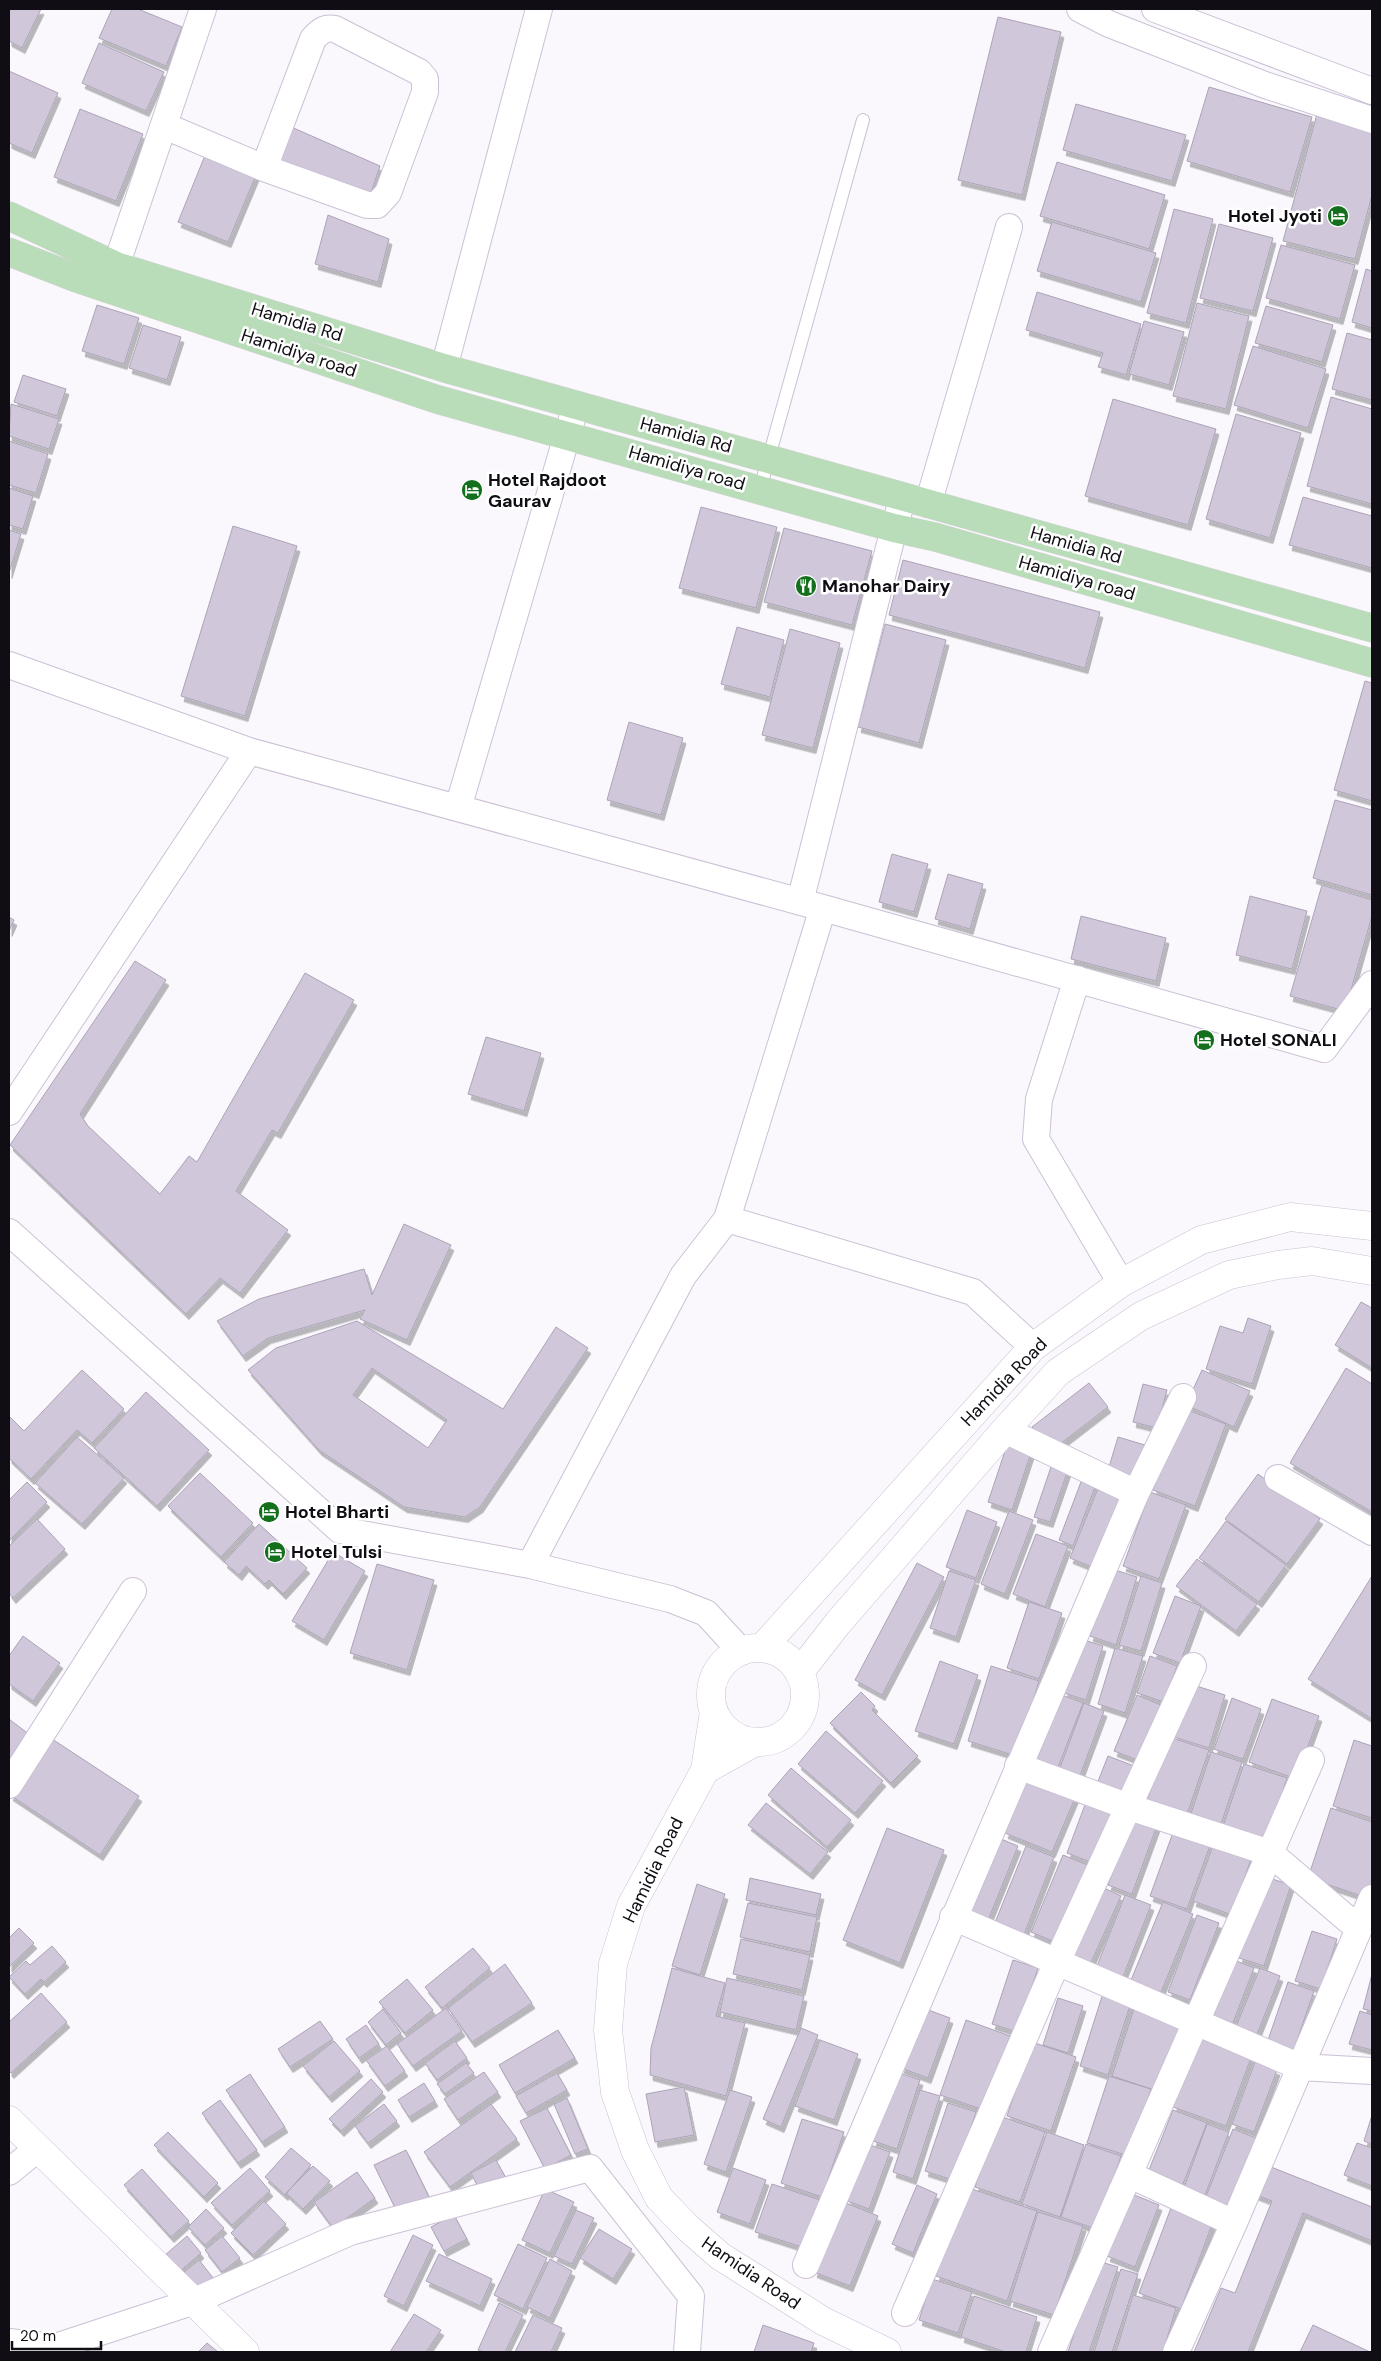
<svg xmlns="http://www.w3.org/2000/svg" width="1381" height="2361" font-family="'DM Sans',sans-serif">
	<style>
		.building { fill: #d1c7db; stroke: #aca3b6; fill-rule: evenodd; filter: url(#shadow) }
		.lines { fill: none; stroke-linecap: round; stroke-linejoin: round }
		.service-casing { stroke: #cbc1d5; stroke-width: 14 }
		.minor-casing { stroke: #cbc1d5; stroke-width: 28 }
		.tertiary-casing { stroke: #cbc1d5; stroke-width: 29 }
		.secondary-casing { stroke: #cbc1d5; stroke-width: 29 }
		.primary-casing { stroke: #d4d3d5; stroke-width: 29 }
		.service { stroke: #fff; stroke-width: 12 }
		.minor { stroke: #fff; stroke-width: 26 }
		.tertiary { stroke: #fff; stroke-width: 28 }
		.secondary { stroke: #fff; stroke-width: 28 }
		.primary { stroke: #b9ddb8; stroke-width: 28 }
		.labels { text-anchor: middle; stroke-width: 5; stroke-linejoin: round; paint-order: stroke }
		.poi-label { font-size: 18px; font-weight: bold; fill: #110d14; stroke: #fff; text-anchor: start }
		.street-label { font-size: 18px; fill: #110d14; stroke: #fff }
	</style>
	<defs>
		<filter id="shadow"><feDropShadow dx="3" dy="5.5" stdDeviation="0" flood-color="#0004"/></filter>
	</defs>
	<rect width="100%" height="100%" fill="#faf8fd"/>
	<path class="building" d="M9,9h32l-19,39 -13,-7z
		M112,9h26l44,18 -16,39 -67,-28z
		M998,17l63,15 -39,163 -64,-15z
		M99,43l65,29 -18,39 -64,-28z
		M9,71l49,22 -26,60 -23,-10z
		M1209,87l103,30 -22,75 -103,-31z
		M1076,104l110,31 -14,46 -109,-31z
		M80,109l63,25 -27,67 -62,-24z
		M1318,110l54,14v71l-17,64 -72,-18z
		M289,126l91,40 -10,30 -92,-36z
		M208,148l51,20 -31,74 -50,-20z
		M1057,162l108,33 -16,54 -109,-33z
		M1174,209l39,10 -27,104 -39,-10z
		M328,215l61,24 -11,43 -63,-18z
		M1052,222l104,31 -15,49 -104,-31z
		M1219,224l54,14 -20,73 -53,-13z
		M1281,245l74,20 -15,54 -74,-21z
		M1366,269l6,2v57l-20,-6z
		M1037,292l104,32 -15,51 -28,-8 5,-14 -77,-23z
		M1197,303l52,13 -23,93 -53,-13z
		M97,305l42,13 -15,46 -42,-13z
		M1266,306l67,19 -11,37 -67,-19z
		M1144,321l40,11 -15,53 -40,-11z
		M143,325l38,12 -14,43 -38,-12z
		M1347,333l25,7v60l-40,-11z
		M1253,346l73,23 -18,59 -74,-23z
		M23,375l43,14 -9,27 -43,-14z
		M1331,397l41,12v95l-65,-18z
		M1113,399l103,30 -28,96 -103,-29z
		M11,404l48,15 -10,30 -40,-13z
		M1236,414l65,19 -31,105 -64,-19z
		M9,441l39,13 -12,39 -27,-8z
		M9,488l24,8 -10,33 -14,-4z
		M1303,497l69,19v52l-83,-23z
		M701,507l76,20 -21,81 -77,-20z
		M233,526l64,20 -52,170 -64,-20z
		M784,528l88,23 -20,74 -88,-23z
		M9,530l12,4 -12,39z
		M903,560l197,52 -15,56 -196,-53z
		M885,624l61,16 -27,103 -61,-16z
		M737,627l47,13 -14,57 -49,-13z
		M790,629l50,14 -27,105 -51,-13z
		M1365,681l7,2v118l-38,-11z
		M629,722l54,16 -22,77 -54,-15z
		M1335,800l37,10v85l-59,-17z
		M892,854l36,10 -14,48 -35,-10z
		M948,874l35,10 -13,45 -35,-10z
		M1322,885l50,15v16l-27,95 -55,-15z
		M1250,896l57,15 -15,58 -56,-14z
		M1081,916l85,22 -10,43 -85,-22z
		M9,917l5,3 -5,11z
		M135,961l31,19 -86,134 8,12 72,68 29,-38 8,6 108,-189 49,27 -76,133 -6,-3 -36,61 52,39 -48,63 -20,-15 -34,36 -176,-169z
		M486,1037l55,16 -17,58 -56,-17z
		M404,1224l47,21 -44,95 -47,-21 5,-9 -97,28 -25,18 -26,-35 42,-22 105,-30 8,26z
		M1361,1302l11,6v60l-37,-23z
		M1248,1318l23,8 -19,58 -46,-15 14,-43 23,7z
		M357,1321l146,88 53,-82 32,21 -108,159 -15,10 -61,-10 -85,-57 -71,-80 28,-22zM372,1368l75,52 -19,28 -75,-53z
		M1346,1368l26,16v128l-82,-49z
		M82,1370l42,39 -32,34 -15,-13 -46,49 -22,-21v-42l15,15z
		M1202,1370l48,21 -16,36 -48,-22z
		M1089,1383l19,24 -57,44 -19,-24z
		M1143,1384l24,6 -10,38 -24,-6z
		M146,1392l63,58 -52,56 -63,-58z
		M1184,1409l42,15 -31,82 -42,-16z
		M77,1437l47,41 -42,46 -47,-41z
		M1118,1437l27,8 -13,40 -26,-8z
		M1008,1442l24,8 -20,60 -24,-8z
		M1054,1458l16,6 -20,58 -16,-5z
		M200,1473l53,50 -32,34 -53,-51z
		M1084,1474l14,5 -25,67 -14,-6z
		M1258,1474l62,45 -33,45 -62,-45z
		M1101,1481l27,11 -31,77 -27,-11z
		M27,1482l20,20 -38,39v-41z
		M1150,1492l36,13 -27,74 -36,-13z
		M967,1510l30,12 -21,56 -30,-11z
		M1009,1511l24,9 -28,74 -24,-10z
		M37,1519l28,30 -52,49 -4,-5v-47z
		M1226,1521l60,44 -27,37 -60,-44z
		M259,1524l48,44 -24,26 -14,-14 -4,4 -19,-18 -7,9 -15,-13z
		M1036,1534l32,12 -23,61 -32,-13z
		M333,1552l32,19 -41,69 -32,-19z
		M1197,1559l60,45 -21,27 -60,-45z
		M917,1563l27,14 -62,118 -27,-15z
		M377,1564l57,16 -27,90 -57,-17z
		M1112,1569l25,8 -21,68 -26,-9z
		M949,1571l27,9 -20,57 -26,-9z
		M1141,1576l21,7 -21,68 -22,-6z
		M1372,1576v143l-64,-40z
		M1175,1596l26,10 -21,57 -27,-10z
		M1029,1602l33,11 -23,66 -32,-11z
		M23,1636l37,27 -27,38 -24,-17v-28z
		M1081,1639l22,7 -17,54 -22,-7z
		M1115,1648l28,8 -18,57 -27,-9z
		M1150,1656l27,10 -13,36 -27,-9z
		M940,1661l38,14 -24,69 -39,-13z
		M991,1666l48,15 -23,75 -48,-15z
		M1190,1684l35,11 -16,53 -35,-11z
		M861,1692l14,14 -3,4 46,46 -27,27 -61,-60z
		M1062,1695l21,8 -28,72 -21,-8z
		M1137,1695l26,11 -23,55 -26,-10z
		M1232,1698l29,11 -18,50 -29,-10z
		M1272,1699l47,17 -23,63 -47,-17z
		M1084,1703l20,8 -26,70 -20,-8z
		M9,1719l21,16 -21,29z
		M826,1731l57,50 -28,32 -57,-49z
		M49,1737l90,59 -39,59 -90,-60z
		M1169,1737l40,13 -25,73 -40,-14z
		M1354,1740l18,6v72l-39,-12z
		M1211,1752l31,10 -24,71 -30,-10z
		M1108,1756l26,10 -13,33 -26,-10z
		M1244,1764l43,14 -23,69 -43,-15z
		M791,1768l60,52 -24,27 -59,-52z
		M1031,1771l47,20 -26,61 -47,-19z
		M1089,1794l28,10 -21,60 -29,-11z
		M766,1803l62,49 -18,22 -62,-49z
		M1331,1808l41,14v64l-4,12 -60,-20z
		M1135,1811l24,9 -27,74 -24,-9z
		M1175,1827l37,13 -25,69 -37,-13z
		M887,1828l57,22 -44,113 -57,-23z
		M1001,1839l17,7 -31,77 -18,-7z
		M1215,1840l38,13 -21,62 -39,-14z
		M1026,1846l28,11 -31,80 -29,-12z
		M1063,1855l27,11 -33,77 -26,-11z
		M1266,1877l25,8 -27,81 -25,-8z
		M750,1878l71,16 -5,21 -70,-15z
		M697,1884l28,10 -25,81 -28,-9z
		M1102,1887l19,9 -33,73 -18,-9z
		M1125,1895l26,10 -30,77 -26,-11z
		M1163,1902l30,12 -34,83 -30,-12z
		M748,1903l69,14 -7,35 -70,-15z
		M1197,1915l22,8 -29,77 -22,-8z
		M19,1928l15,15 -25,24v-29z
		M1312,1931l25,8 -16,50 -26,-8z
		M741,1939l69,16 -8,35 -69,-16z
		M52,1946l14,16 -22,20 -3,-3 -16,15 -16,-17 17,-16 4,4z
		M473,1948l17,20 -48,40 -17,-21z
		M1013,1960l25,8 -21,64 -25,-8z
		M1234,1960l20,8 -23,60 -20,-8z
		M505,1964l27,39 -60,39 -24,-34z
		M672,1968l53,15 -9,33 29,7 -19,73 -76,-21 1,-27z
		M1260,1968l20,8 -26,66 -21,-8z
		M1372,1974v37l-9,-2z
		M727,1978l77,18 -8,34 -76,-18z
		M407,1979l26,31 -28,23 -26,-31z
		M1288,1982l26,9 -21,61 -26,-9z
		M1104,1990l28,9 -24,76 -28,-9z
		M41,1993l26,29 -56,51 -2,-2v-49z
		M1058,1998l25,8 -15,47 -25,-8z
		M1135,2006l46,16 -24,69 -45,-15z
		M446,2008l16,23 -49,35 -16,-22z
		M923,2008l27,10 -22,60 -27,-10z
		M383,2009l18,24 -15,12 -18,-23z
		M1360,2011l12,4v35l-23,-6z
		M966,2020l44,16 -26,74 -44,-15z
		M320,2021l13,18 -43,28 -12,-18z
		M366,2025l13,19 -20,14 -13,-19z
		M801,2028l17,7 -37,92 -18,-8z
		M558,2030l17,28 -60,35 -16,-28z
		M1200,2033l53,19 -27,74 -53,-19z
		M820,2040l38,14 -24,66 -39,-14z
		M334,2041l26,30 -31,26 -26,-31z
		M455,2041l12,17 -30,22 -12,-17z
		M1032,2042l44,15 -25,74 -44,-15z
		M387,2046l18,25 -20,15 -19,-26z
		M1255,2062l22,8 -23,62 -22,-8z
		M466,2063l8,10 -29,21 -8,-10z
		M484,2072l14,20 -40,28 -14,-21z
		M896,2072l24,8 -23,69 -24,-8z
		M557,2073l10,17 -41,23 -10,-17z
		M250,2074l35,53 -23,15 -36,-52z
		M1109,2076l42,13 -22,67 -42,-13z
		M371,2079l12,13 -42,39 -12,-12z
		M424,2083l11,18 -26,16 -11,-17z
		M684,2087l10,48 -39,7 -9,-48z
		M730,2090l22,7 -26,75 -22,-8z
		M920,2090l20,6 -27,83 -20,-7z
		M567,2098l21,51 -13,5 -21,-50z
		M220,2100l37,50 -19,13 -36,-50z
		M948,2103l28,9 -23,68 -28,-9z
		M384,2104l13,17 -29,22 -13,-17z
		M491,2104l26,35 -67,48 -26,-35z
		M547,2108l24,47 -26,14 -25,-48z
		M1173,2110l34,13 -26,66 -34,-14z
		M1372,2115v29l-8,-3z
		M1000,2116l45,16 -25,70 -45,-15z
		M802,2119l42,13 -22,65 -41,-14z
		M1207,2124l22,8 -27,71 -21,-7z
		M1233,2129l23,9 -29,75 -24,-9z
		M168,2132l50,51 -14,14 -50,-52z
		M1047,2132l37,13 -24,72 -38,-13z
		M1357,2143l15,5v38l-28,-11z
		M867,2144l23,8 -21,57 -22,-8z
		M1086,2144l35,12 -25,73 -35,-12z
		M291,2148l20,17 -26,30 -20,-18z
		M406,2150l25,51 -32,15 -25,-51z
		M496,2160l11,20 -26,13 -10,-20z
		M1266,2165l106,42v34l-69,-28 -55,139h-54l27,-64 14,5 37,-92 -18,-7z
		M313,2166l17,15 -27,28 -17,-16z
		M250,2168l20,23 -38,34 -21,-22z
		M733,2168l33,12 -16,44 -33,-12z
		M142,2169l47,52 -18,16 -47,-52z
		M357,2172l18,26 -42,30 -19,-26z
		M772,2184l48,16 -15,48 -50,-16z
		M917,2185l20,9 -24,59 -21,-9z
		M966,2187l71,24 -30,90 -71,-25z
		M545,2189l29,13 -24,51 -28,-13z
		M1132,2194l27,11 -24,62 -28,-11z
		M1174,2200l41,16 -34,93 -42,-16z
		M264,2201l22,23 -33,31 -22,-22z
		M841,2201l37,15 -28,70 -36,-14z
		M206,2209l18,19 -19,17 -17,-18z
		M576,2210l18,8 -22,46 -18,-8z
		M1038,2212l45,14 -29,89 -44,-14z
		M454,2215l13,24 -23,12 -13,-24z
		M599,2229l33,20 -19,30 -33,-21z
		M413,2235l20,10 -29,61 -20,-10z
		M187,2236l14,17 -23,20 -14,-17z
		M222,2236l18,22 -18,14 -17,-22z
		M518,2244l29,14 -24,51 -29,-14z
		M439,2254l53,25 -12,27 -54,-25z
		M550,2259l22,12 -22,47 -23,-11z
		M199,2260l15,19 -19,16 -16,-19z
		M1098,2261l20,6 -29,85h-21z
		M1121,2269l17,5 -26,78h-18z
		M932,2279l40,13 -14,41 -39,-13z
		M1133,2295l43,13 -13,44h-47z
		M974,2296l63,21 -11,35h-20l-45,-15z
		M499,2303l24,12 -18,37h-21l-6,-2z
		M414,2314l27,16 -15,22h-36z
		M533,2315l29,13 -11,24h-36z
		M763,2325l51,18 -3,9h-57z
		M1313,2325l57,27h-70z
		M207,2343l11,9h-20z"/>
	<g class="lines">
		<g class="service-casing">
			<path id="service" d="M760,489l103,-369"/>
		</g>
		<g class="minor-casing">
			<path id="minor" d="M1080,9l29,15 156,61 107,35
				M1155,9l217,82
				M165,126l99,42 103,37h10l11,-12 37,-101v-13l-6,-7 -84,-43c-10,-2 -15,2 -22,10l-49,129
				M116,266l87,-257
				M444,368l95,-359
				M928,504l81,-277
				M9,665l240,86 574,157 501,141 48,-65
				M458,808l118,-403
				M800,902l94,-374 9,-31
				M1077,979l-38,120 -3,40 85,144
				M9,1112l240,-361
				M727,1219l246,73 60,55
				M9,1232l331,298 190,35 140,34 36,14 35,38
				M1005,1430l131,63
				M1278,1478l94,54
				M530,1565l153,-289 44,-57 96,-311
				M1018,1766l111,41 141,46 89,76
				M9,1785l124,-194
				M953,1917l347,150 72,4
				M9,2172l28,-23
				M1130,2175l104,48
				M806,2265l330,-772 47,-96
				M905,2313l152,-351 136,-296
				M9,2342l46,5 137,-45 158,-70 240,-64 101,128 -4,56
				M1051,2352l260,-592
				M1176,2352l58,-129 138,-325"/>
		</g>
		<g class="tertiary-casing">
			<path id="tertiary" d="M9,2120l236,232"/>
		</g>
		<g class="secondary-casing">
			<path id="secondary" d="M762,1648l271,-301 88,-64 80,-43 89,-23 82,9
				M711 1695a47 47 0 1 1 94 0a47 47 0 1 1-94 0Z
				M799,1673l39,-50 167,-193 53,-58 83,-56 88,-41 49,-10 34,-4 60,10
				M714,1712l-9,58 50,-28
				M705,1770l-74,136 -18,58 -5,66 7,62 20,58 24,48 29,30 32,28 103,65 64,31"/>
		</g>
		<g class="primary-casing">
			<path id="primary" d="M9,216l107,50 328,102 928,260
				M9,252l67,26 360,121 458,129 41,9 437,126"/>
		</g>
		<use href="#service" class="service"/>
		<use href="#minor" class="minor"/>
		<use href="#tertiary" class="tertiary"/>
		<use href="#secondary" class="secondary"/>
		<use href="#primary" class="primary"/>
	</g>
	<defs>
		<g id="hotel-disc" transform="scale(1.125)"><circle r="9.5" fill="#14701d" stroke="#fff"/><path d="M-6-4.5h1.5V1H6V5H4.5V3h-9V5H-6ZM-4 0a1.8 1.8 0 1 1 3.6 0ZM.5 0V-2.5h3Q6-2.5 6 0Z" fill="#fff"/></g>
		<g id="restaurant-disc" transform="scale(1.125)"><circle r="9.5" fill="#14701d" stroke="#fff"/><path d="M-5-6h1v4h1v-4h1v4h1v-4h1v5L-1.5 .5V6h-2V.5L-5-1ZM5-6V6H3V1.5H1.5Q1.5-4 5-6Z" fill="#fff"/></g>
	</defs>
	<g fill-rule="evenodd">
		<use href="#hotel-disc" x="1338" y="216"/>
		<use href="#hotel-disc" x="472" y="490"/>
		<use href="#restaurant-disc" x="806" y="586"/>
		<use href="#hotel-disc" x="1204" y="1040"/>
		<use href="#hotel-disc" x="269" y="1512"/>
		<use href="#hotel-disc" x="275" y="1552"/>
	</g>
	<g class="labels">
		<g class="poi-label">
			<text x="1322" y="222" text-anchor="end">Hotel Jyoti</text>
			<text x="488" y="486">Hotel Rajdoot<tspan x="488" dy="21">Gaurav</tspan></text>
			<text x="822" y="592">Manohar Dairy</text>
			<text x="1220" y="1046">Hotel SONALI</text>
			<text x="285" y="1518">Hotel Bharti</text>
			<text x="291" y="1558">Hotel Tulsi</text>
		</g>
		<g class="street-label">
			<text transform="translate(297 322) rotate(17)" y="6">Hamidia Rd</text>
			<text transform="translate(299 353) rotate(18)" y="6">Hamidiya road</text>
			<text transform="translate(686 435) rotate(15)" y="6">Hamidia Rd</text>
			<text transform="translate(687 468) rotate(16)" y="6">Hamidiya road</text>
			<text transform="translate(1076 545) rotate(16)" y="6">Hamidia Rd</text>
			<text transform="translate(1077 578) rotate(16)" y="6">Hamidiya road</text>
			<text transform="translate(1004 1382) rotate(-46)" y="6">Hamidia Road</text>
			<text transform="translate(653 1870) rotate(-64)" y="6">Hamidia Road</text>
			<text transform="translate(751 2273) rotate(34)" y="6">Hamidia Road</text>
		</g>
	</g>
	<rect width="1381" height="2361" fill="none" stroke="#110d14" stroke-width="20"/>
	<path d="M12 2341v8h89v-8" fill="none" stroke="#110d14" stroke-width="2.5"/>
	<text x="20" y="2341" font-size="15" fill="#110d14" stroke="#ffffff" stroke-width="4" paint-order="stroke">20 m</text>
</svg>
